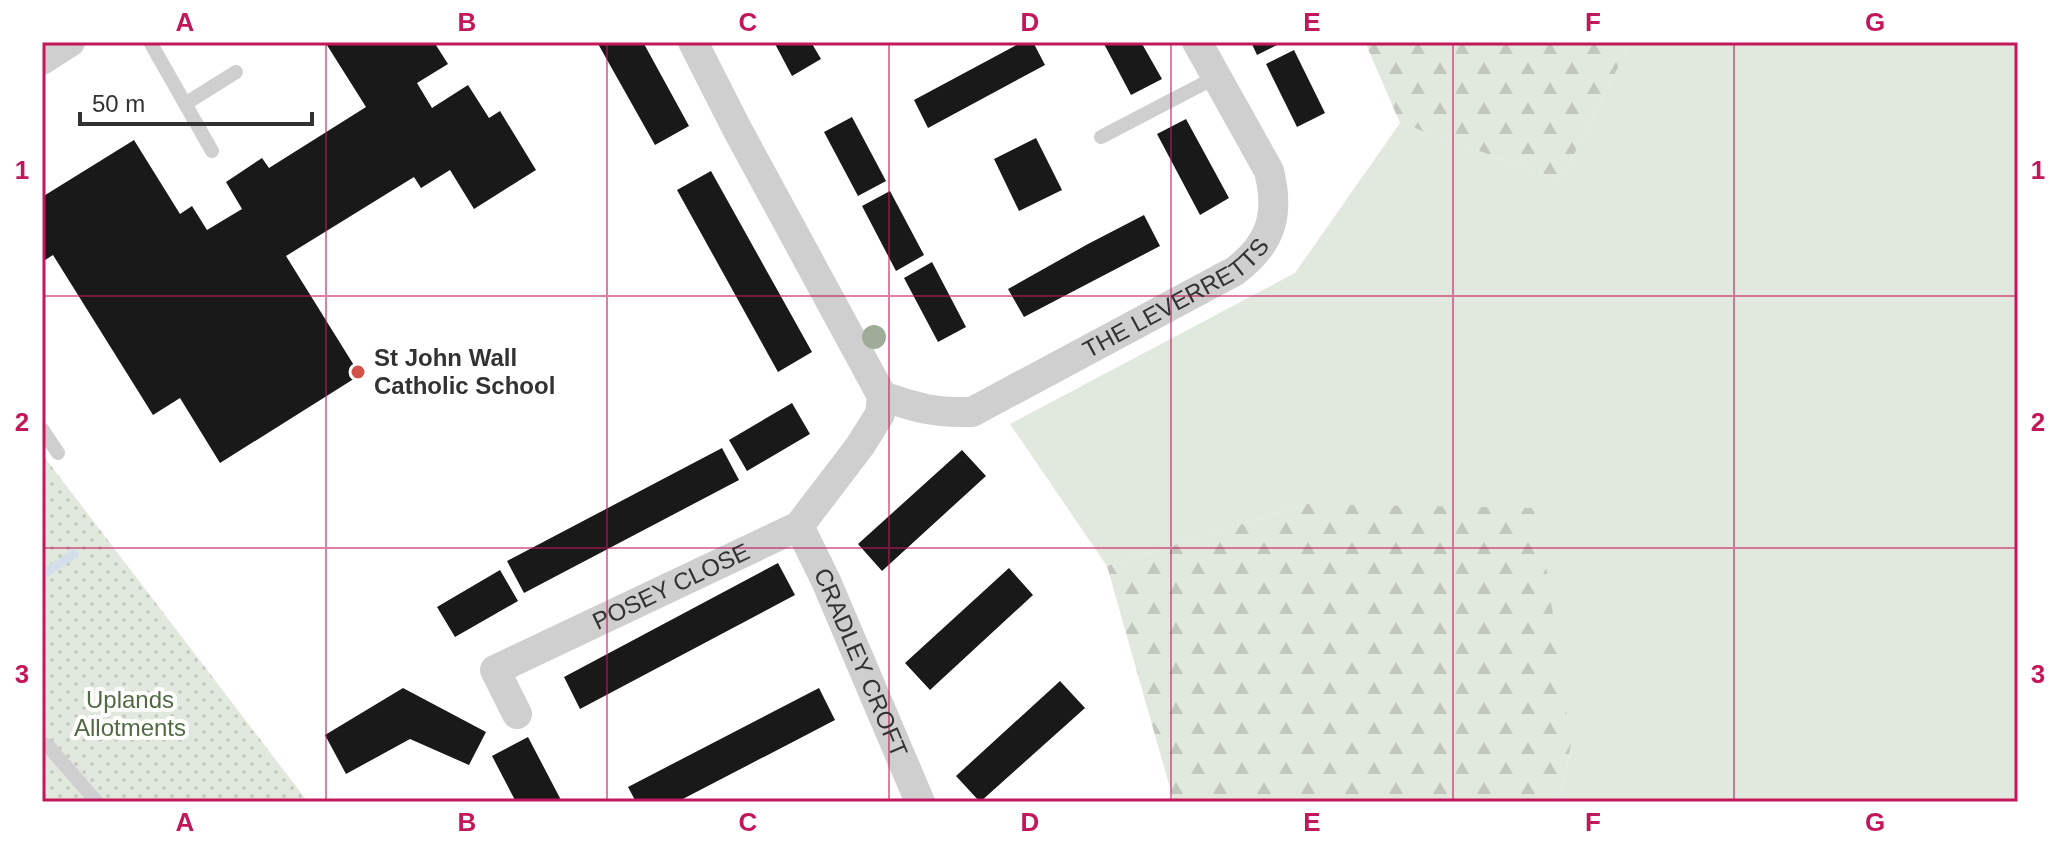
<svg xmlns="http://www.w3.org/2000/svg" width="2060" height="844" font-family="Helvetica,sans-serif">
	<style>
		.grass { fill: #e1e8dd }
		.forest { fill: url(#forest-firs) }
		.garden { fill: url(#garden-dots) }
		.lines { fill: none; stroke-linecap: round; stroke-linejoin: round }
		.stream { stroke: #d2deea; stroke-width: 9 }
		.building { fill: #191919 }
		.service { stroke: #cfcfcf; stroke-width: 14 }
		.minor { stroke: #cfcfcf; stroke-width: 30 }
		.tree { fill: #9fad98 }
		.grid { fill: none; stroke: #c2185b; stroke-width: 2; stroke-opacity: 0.55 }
		.poi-dot { fill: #d3534b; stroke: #fff; stroke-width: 3 }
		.labels { text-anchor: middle; stroke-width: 8; stroke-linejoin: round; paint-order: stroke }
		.street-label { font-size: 24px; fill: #323232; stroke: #fff }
		.poi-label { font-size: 24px; font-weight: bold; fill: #323232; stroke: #fff; text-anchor: start }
		.park-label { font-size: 24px; fill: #516a44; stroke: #fff }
		.neatline { fill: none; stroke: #c2185b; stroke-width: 3 }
		.grid-label { font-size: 26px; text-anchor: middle; font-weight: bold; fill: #c2185b }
	</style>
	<defs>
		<pattern id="forest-firs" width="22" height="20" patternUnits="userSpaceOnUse" patternTransform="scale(2)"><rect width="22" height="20" fill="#e1e8dd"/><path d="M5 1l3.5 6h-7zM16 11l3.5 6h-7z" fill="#c2c7be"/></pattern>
		<pattern id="garden-dots" width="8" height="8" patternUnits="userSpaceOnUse" patternTransform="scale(2)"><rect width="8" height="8" fill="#e1e8dd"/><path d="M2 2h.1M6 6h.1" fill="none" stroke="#c2c7be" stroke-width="1.8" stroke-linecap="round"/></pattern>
	</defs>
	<rect width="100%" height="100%" fill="#fff"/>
	<path class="grass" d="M1631,42h387v760h-459l12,-57 -264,-241 -200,62 -97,-142 285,-151 105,-150 161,57z"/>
	<path class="forest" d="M1365,42h266l-70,138 -161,-57z
		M1307,504l231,4 33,237 -12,57h-385l-67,-236z"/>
	<path class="garden" d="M42,454l266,348h-266z"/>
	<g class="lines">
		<path class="stream" d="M42,575l32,-21"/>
	</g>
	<path class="building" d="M325,42h109l14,22 -31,19 15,25 36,-23 21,33 11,-7 36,59 -62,39 -24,-39 -29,18 -7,-11 -128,79 74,119 -140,88 -40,-65 -27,17 -100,-160 -11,7v-65l92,-57 46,74 12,-8 15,24 35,-21 -16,-27 36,-24 7,10 97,-61z
		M597,42h46l46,84 -34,19z
		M774,42h37l10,17 -29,17z
		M1022,42h11l12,23 -117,63 -14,-28z
		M1103,42h38l21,37 -31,16z
		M1251,42h32l-26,13z
		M1294,50l31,63 -28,14 -31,-63z
		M852,117l34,64 -28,15 -34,-64z
		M1186,119l43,79 -29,17 -43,-81z
		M1036,138l26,52 -43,21 -25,-52z
		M711,171l101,181 -34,20 -101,-182z
		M890,191l34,64 -28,16 -34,-65z
		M1144,215l16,31 -136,71 -16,-28 80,-45z
		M932,262l34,65 -28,15 -34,-64z
		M792,403l18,31 -63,37 -18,-31z
		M722,448l17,32 -215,113 -17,-32z
		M962,450l24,26 -104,95 -24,-27z
		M778,563l17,32 -215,114 -16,-32z
		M1009,568l24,27 -103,95 -25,-27z
		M500,570l18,31 -63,36 -18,-30z
		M1060,681l25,27 -105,94 -24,-26z
		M403,688l83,44 -17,33 -59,-26 -64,35 -21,-39z
		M819,688l16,32 -158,82h-41l-8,-15z
		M528,737l34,65h-46l-24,-46z"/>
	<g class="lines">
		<path class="service" d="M150,42l62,109
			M185,104l51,-32
			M1101,137l115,-60
			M42,429l16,24
			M42,743l6,3 49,56"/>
		<g class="minor">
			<path d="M42,60l28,-18"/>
			<path id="s1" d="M882,396c35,12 52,17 90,16l263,-141c36,-27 45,-56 34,-100l-72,-129"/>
			<path id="s2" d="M799,526l27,55 94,221"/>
			<path id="s3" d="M517,714l-22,-44 304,-144 61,-80 20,-32 2,-18 -146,-269 -43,-85"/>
		</g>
	</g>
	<circle class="tree" cx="874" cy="337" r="12"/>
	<path class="grid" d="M326,42v760M607,42v760M889,42v760M1171,42v760M1453,42v760M1734,42v760M42,296h1976M42,548h1976"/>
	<circle class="poi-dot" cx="358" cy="372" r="8"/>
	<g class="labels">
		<g class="street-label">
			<text dy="8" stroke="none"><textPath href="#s1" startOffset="326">THE LEVERRETTS</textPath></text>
			<text dy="8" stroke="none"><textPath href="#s3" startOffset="244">POSEY CLOSE</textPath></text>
			<text dy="8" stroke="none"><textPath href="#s2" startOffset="150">CRADLEY CROFT</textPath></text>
		</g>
		<g class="poi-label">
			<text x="374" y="366">St John Wall<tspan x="374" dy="28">Catholic School</tspan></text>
		</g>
		<g class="park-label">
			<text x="130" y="708">Uplands<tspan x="130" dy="28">Allotments</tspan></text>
		</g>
	</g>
	<rect width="2060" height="844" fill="none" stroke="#ffffff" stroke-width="88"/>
	<path d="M80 112v12h232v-12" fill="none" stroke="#323232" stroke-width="4"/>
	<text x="92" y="112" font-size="24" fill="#323232" stroke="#ffffff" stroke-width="6" paint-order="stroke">50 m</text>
	<rect x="44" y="44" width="1972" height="756" class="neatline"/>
	<g class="grid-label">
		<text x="185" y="31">A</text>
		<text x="467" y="31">B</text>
		<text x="748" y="31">C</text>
		<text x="1030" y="31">D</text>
		<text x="1312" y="31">E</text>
		<text x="1593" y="31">F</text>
		<text x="1875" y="31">G</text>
		<text x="22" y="179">1</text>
		<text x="2038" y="179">1</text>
		<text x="22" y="431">2</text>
		<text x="2038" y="431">2</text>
		<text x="22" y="683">3</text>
		<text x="2038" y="683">3</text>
		<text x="185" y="831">A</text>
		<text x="467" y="831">B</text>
		<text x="748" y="831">C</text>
		<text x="1030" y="831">D</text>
		<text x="1312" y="831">E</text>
		<text x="1593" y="831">F</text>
		<text x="1875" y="831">G</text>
	</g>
</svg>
